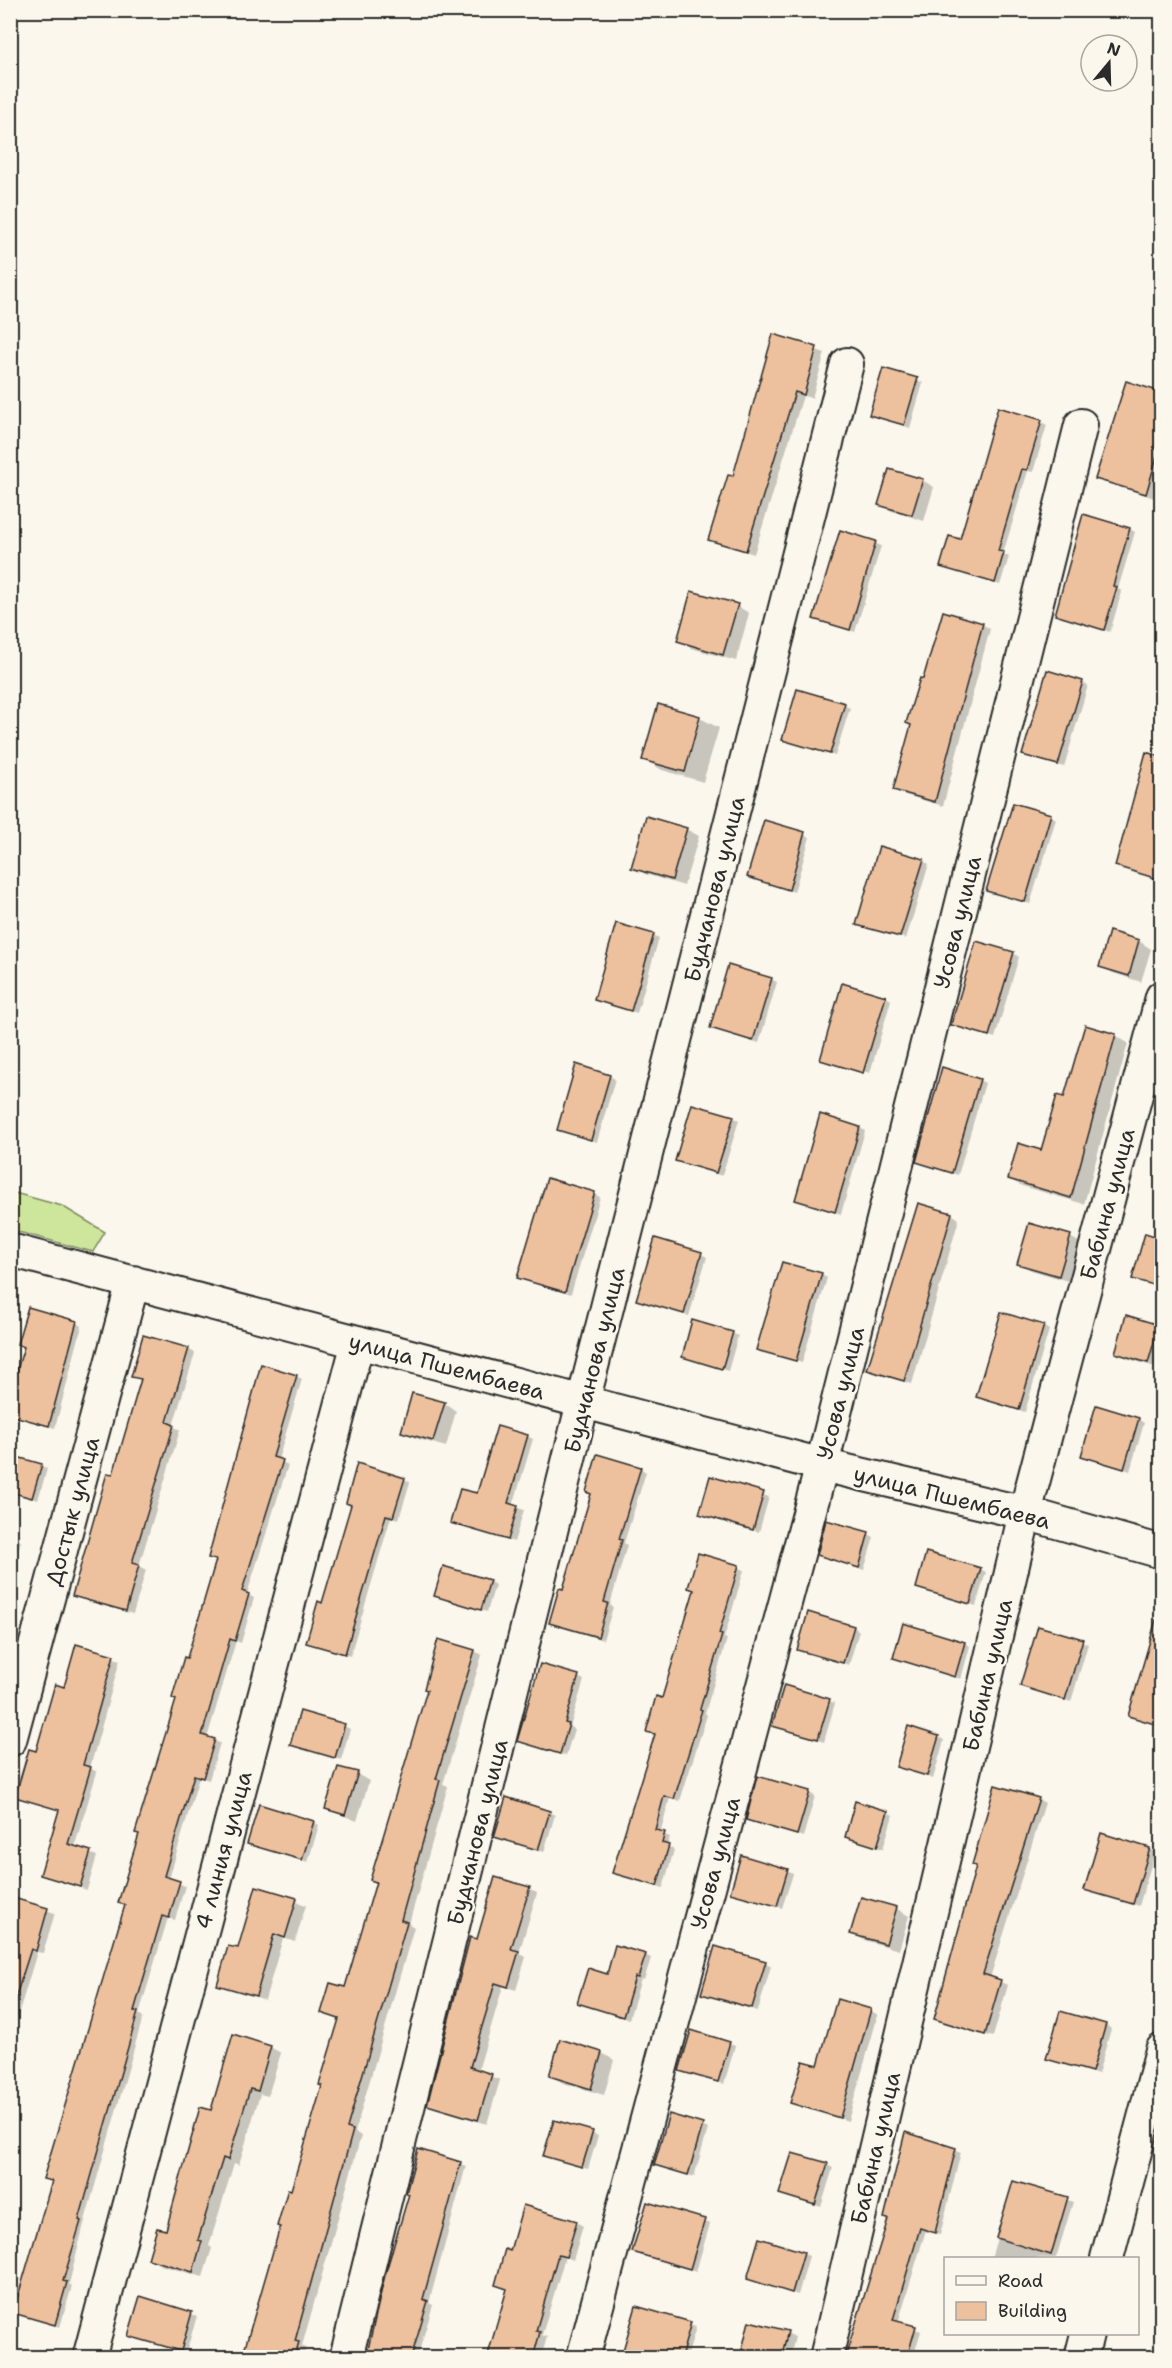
<svg xmlns="http://www.w3.org/2000/svg" width="1172" height="2368" font-family="'Shantell Sans',sans-serif">
	<style>
		.green { fill: #cee69c; stroke: #7c8864; stroke-width: 1.5 }
		.shadow { fill: #0003 }
		.building { fill: #eec19e; stroke: #2b2b2b; stroke-width: 1.5 }
		.lines { fill: none; stroke-linecap: round; stroke-linejoin: round }
		.minor-casing { stroke: #2b2b2b; stroke-width: 36 }
		.minor { stroke: #fbf7ec; stroke-width: 32 }
		.labels { text-anchor: middle; stroke-width: 5; stroke-linejoin: round; paint-order: stroke }
		.street-label { font-size: 22px; fill: #2b2b2b; stroke: #fbf7ec }
	</style>
	<rect width="100%" height="100%" fill="#fbf7ec"/>
	<filter id="ink" filterUnits="userSpaceOnUse"><feTurbulence type="fractalNoise" baseFrequency=".0167" numOctaves="2"/><feDisplacementMap in="SourceGraphic" scale="12" xChannelSelector="R" yChannelSelector="G"/><feConvolveMatrix kernelMatrix="1 2 1 2 8 2 1 2 1" color-interpolation-filters="sRGB"/></filter>
	<g filter="url(#ink)">
		<path class="green" d="M11,1192l51,14 43,26 -12,20 -82,-22z"/>
		<path class="shadow" d="M774,336l51,17 -13,45 -9,-2 -49,158 -44,-14 24,-62z
			M917,380l6,3 -13,45 -39,-14z
			M1127,383l35,11v80l-8,24 -57,-20z
			M1041,422l6,3 -14,47 -5,-1 -25,83 6,3 -9,28 -58,-19z
			M922,480l12,7 -10,34 -32,-10 -12,-7z
			M1130,529l5,3 -17,57 4,2 -12,41 -53,-18z
			M875,543l6,3 -26,86 -40,-14z
			M737,606l12,7 -13,48 -45,-13 -13,-7z
			M982,624l8,5 -47,177 -41,-12 -8,-5z
			M1082,682l6,3 -24,82 -34,-10z
			M844,705l6,3 -15,48 -51,-17z
			M659,706l41,12 19,10 -16,54 -41,-12 -19,-11z
			M1147,754l15,4v122l-46,-15z
			M1050,815l6,4 -26,85 -42,-13z
			M765,822l45,15 -16,55 -45,-16z
			M686,829l13,7 -15,50 -39,-12 -13,-7z
			M923,861l6,3 -23,75 -48,-15z
			M653,935l6,3 -22,75 -42,-13z
			M1139,941l12,8 -10,33 -28,-9 -12,-7z
			M1013,953l6,4 -24,81 -42,-14z
			M771,979l6,3 -18,61 -42,-13z
			M886,997l5,3 -21,73 -45,-13z
			M1086,1027l30,9 12,7 -44,161 -62,-18 -13,-7 33,-27 23,-54z
			M610,1076l5,3 -18,63 -39,-13z
			M979,1080l6,3 -27,92 -40,-13z
			M733,1117l6,3 -17,56 -45,-15z
			M860,1128l5,3 -24,83 -45,-14z
			M594,1194l6,3 -29,97 -52,-17z
			M952,1214l7,5 -47,165 -36,-10 -8,-5z
			M1146,1235l16,5v48l-29,-10z
			M1070,1237l12,7 -11,38 -40,-12 -12,-7z
			M701,1254l6,3 -18,59 -45,-14z
			M822,1274l5,4 -25,85 -44,-14z
			M1127,1317l35,11 -1,41 -32,-10 -12,-7z
			M76,1322l6,4 -27,102 -45,-13 15,-67z
			M1043,1326l6,4 -24,82 -47,-15z
			M732,1333l6,3 -10,35 -45,-14z
			M188,1349l7,4 -22,73 7,4 -41,136 7,4 -13,44 -52,-15 -7,-4 68,-214 -9,-5z
			M296,1376l6,3 -24,81 10,5 -41,129 7,4 -13,45 -5,-2 -29,97 13,5 -11,37 -10,-3 -30,102 16,7 -10,34 -7,-2 -29,96 4,3 -59,207 -15,60 3,2 -12,41 -45,-15 38,-130 -8,-4 81,-273 62,-246 29,-98 -7,-4z
			M444,1403l12,8 -10,36 -31,-9 -12,-7z
			M1138,1419l6,4 -14,48 -47,-16z
			M527,1436l6,3 -20,67 11,4 -10,32 -62,-20z
			M42,1466l5,3 -9,31 -28,-8z
			M640,1468l6,4 -22,71 3,2 -17,60 3,2 -10,33 -47,-14 -5,-4 13,-31z
			M711,1478l58,19 -10,35 -58,-19z
			M404,1479l6,3 -11,37 -8,-2 -41,139 -37,-11 -6,-3 16,-38z
			M868,1534l6,3 -10,33 -46,-16z
			M10,1536l11,5 -11,37z
			M699,1555l45,15 -20,68 3,1 -22,74 2,2 -27,86 -10,-3 -10,35 10,4 -3,9 7,4 -11,38 -49,-16 43,-137 -9,-4 15,-31 32,-109z
			M980,1569l6,3 -10,34 -58,-19z
			M489,1581l6,4 -8,27 -51,-16z
			M10,1603l4,3 -4,12z
			M854,1627l5,4 -10,34 -50,-16z
			M1039,1627l49,17 -17,58 -49,-17z
			M965,1643l5,3 -9,33 -66,-21z
			M77,1646l43,14 -30,108 7,4 -23,76 23,8 -10,34 -45,-15 19,-64 -44,-14 48,-108z
			M475,1651l7,4 -39,129 5,2 -39,138 5,3 -59,205 6,4 -59,210 4,2 -3,10h-60l80,-272 17,-66 -17,-7 23,-24 31,-106 -5,-3z
			M1148,1655l14,4v67l-26,-8z
			M578,1677l6,3 -14,47 4,2 -8,27 -47,-15z
			M785,1687l50,16 -11,39 -50,-17z
			M344,1726l6,3 -9,31 -49,-16z
			M938,1737l6,3 -11,39 -35,-13z
			M357,1774l12,7 -12,40 -30,-12z
			M809,1793l6,3 -12,41 -56,-18z
			M1038,1799l7,4 -55,175 18,7 -15,52 -50,-14 -7,-4 41,-152z
			M549,1812l6,3 -11,37 -48,-16z
			M887,1812l6,3 -10,34 -37,-12z
			M313,1822l6,3 -11,37 -53,-16z
			M1149,1849l6,3 -16,54 -53,-17z
			M787,1871l6,3 -11,34 -50,-16z
			M257,1888l49,17 -11,37 -12,-4 -18,62 -47,-16 21,-34z
			M529,1889l8,4 -18,60 7,4 -10,33 -13,-4 -25,85 22,9 -13,44 -50,-15 -8,-4 49,-164z
			M862,1898l35,11 12,7 -10,34 -35,-10 -12,-7z
			M10,1899l45,14 -12,40 -6,-1 -27,90z
			M645,1955l6,3 -7,22 -3,-1 -12,40 -50,-17 29,-26z
			M765,1962l6,4 -13,45 -49,-15z
			M870,2010l8,5 -30,106 -56,-19 27,-35z
			M1106,2025l5,4 -13,45 -50,-16z
			M729,2043l6,3 -11,38 -38,-11z
			M270,2047l11,6 -13,43 -8,-2 -21,71 -5,-2 -25,83 3,2 -9,29 -43,-12 -10,-7z
			M602,2053l12,7 -10,35 -41,-12 -12,-7z
			M10,2054l9,5 -9,29z
			M702,2126l6,3 -14,48 -38,-13z
			M592,2133l6,3 -10,33 -38,-11z
			M906,2134l55,18 -21,83 -14,-5 -28,93 23,8 -8,27h-66l42,-139z
			M419,2150l47,16 -37,137 4,2 -16,53h-51l45,-164z
			M827,2165l6,3 -12,39 -40,-14z
			M1014,2182l59,20 -17,56h-65z
			M648,2204l62,20 -14,47 -62,-19z
			M576,2222l7,4 -10,34 -8,-3 -23,78 5,2 -6,21h-52l20,-68 -13,-5 15,-33z
			M803,2253l6,3 -11,39 -49,-17z
			M141,2298l56,18 -11,37 -56,-18z
			M637,2308l59,19 -9,31h-53z
			M787,2333l8,4 -5,21h-49z
			M10,2351l22,7h-22z"/>
		<path class="building" d="M773,334l44,13 -13,48 -9,-3 -49,159 -38,-11 20,-65 5,1z
			M883,368l35,10 -14,47 -35,-10z
			M1126,381l35,11v34l-6,23 4,1 -13,44 -51,-15z
			M998,407l44,13 -15,50 -5,-1 -24,82 6,1 -9,31 -55,-16 9,-31 11,3z
			M889,469l34,10 -11,36 -34,-10z
			M1083,514l47,14 -17,58 4,1 -13,43 -49,-15z
			M840,530l36,11 -26,89 -37,-11z
			M691,591l47,13 -15,51 -46,-14z
			M943,611l40,12 -48,179 -42,-12 18,-65 -5,-2 14,-45 3,1z
			M1047,670l36,11 -25,84 -36,-10z
			M797,689l48,14 -15,51 -48,-14z
			M658,704l42,12 -15,56 -43,-12z
			M1146,752l15,5v123l-46,-14z
			M1013,803l38,11 -26,88 -39,-11z
			M646,816l41,12 -15,52 -41,-12z
			M764,820l41,12 -16,58 -42,-13z
			M879,846l45,13 -24,78 -44,-12z
			M616,923l38,11 -23,77 -37,-11z
			M1109,931l30,9 -10,36 -30,-9z
			M976,941l38,11 -25,84 -38,-11z
			M728,965l44,13 -19,63 -43,-13z
			M842,983l44,13 -23,77 -43,-13z
			M1085,1025l31,9 -45,164 -63,-19 10,-36 23,7 16,-55 7,2z
			M576,1064l34,11 -19,65 -34,-10z
			M942,1067l38,12 -28,94 -36,-11z
			M692,1104l42,12 -18,57 -41,-12z
			M820,1114l40,13 -25,85 -40,-12z
			M547,1178l48,14 -30,100 -48,-14z
			M918,1203l34,10 -48,168 -37,-11z
			M1029,1223l42,12 -12,41 -42,-12z
			M1145,1233l16,5v49l-29,-8z
			M655,1238l47,14 -18,62 -48,-14z
			M782,1262l40,11 -26,88 -40,-11z
			M28,1307l49,14 -28,105 -39,-11v-22l14,-46 -7,-3z
			M1001,1312l43,13 -25,85 -43,-13z
			M1126,1315l33,10 -11,38 -33,-10z
			M692,1320l41,12 -11,37 -40,-12z
			M143,1335l46,13 -22,74 7,3 -42,138 7,2 -13,46 -54,-15 35,-123 6,1 28,-95 -10,-2z
			M261,1364l36,11 -24,82 10,3 -41,131 7,3 -14,47 -5,-2 -28,96 13,4 -12,39 -9,-3 -30,101 16,5 -11,37 -7,-2 -28,95 4,1 -59,208 2,1 -18,60 4,1 -12,43 -42,-12 39,-132 -9,-2 82,-274 -7,-2 21,-69 -4,-1 41,-133 -4,-2 12,-41 3,1 29,-98 -8,-2z
			M412,1393l33,9 -12,39 -32,-9z
			M1096,1405l43,13 -15,51 -43,-13z
			M497,1426l31,9 -20,68 10,3 -10,34 -58,-17 10,-34 17,4z
			M597,1454l44,13 -22,72 3,1 -18,62 4,1 -10,34 -49,-14 10,-35 4,1 28,-95 -5,-2z
			M10,1455l32,9 -10,34 -22,-6z
			M357,1463l48,15 -12,39 -7,-2 -41,139 -39,-11 12,-42 4,2 29,-98 -5,-2z
			M710,1476l54,16 -11,38 -54,-16z
			M826,1520l43,12 -10,36 -42,-13z
			M926,1552l55,16 -11,36 -54,-16z
			M698,1553l41,12 -20,69 3,1 -22,74 2,1 -28,89 -10,-3 -9,34 10,2 -3,11 7,2 -12,41 -45,-13 43,-139 -9,-2 10,-36 6,2 32,-108 -6,-2z
			M443,1566l47,14 -9,30 -47,-14z
			M808,1612l46,14 -11,37 -46,-13z
			M1156,1620h5v106l-33,-10z
			M903,1623l62,19 -10,35 -62,-19z
			M1038,1626l45,13 -18,61 -45,-14z
			M438,1639l37,11 -39,129 4,1 -39,140 6,2 -60,206 6,2 -58,211 4,1 -5,16h-52l38,-131 -3,-1 11,-37 3,1 31,-104 -3,-1 20,-66 -18,-6 9,-30 15,4 31,-105 -6,-2 57,-190 -3,-1z
			M76,1644l38,11 -31,110 8,2 -23,77 23,7 -11,36 -40,-12 19,-65 -44,-13 14,-48 7,2 19,-67 9,3z
			M540,1664l39,11 -14,48 4,1 -9,30 -43,-13z
			M784,1685l46,14 -12,40 -46,-13z
			M300,1711l45,13 -10,34 -45,-13z
			M908,1726l31,10 -12,40 -31,-9z
			M338,1767l20,5 -13,43 -20,-6z
			M757,1776l53,15 -13,44 -51,-15z
			M995,1785l44,13 -56,176 18,6 -16,55 -51,-16 42,-153 -4,-1z
			M506,1797l44,14 -12,39 -44,-13z
			M855,1801l33,10 -11,36 -32,-10z
			M259,1804l55,17 -12,39 -55,-16z
			M1101,1833l49,15 -17,56 -49,-14z
			M741,1855l47,14 -11,37 -47,-13z
			M495,1877l35,10 -19,62 8,2 -11,36 -13,-4 -25,84 22,7 -14,46 -51,-15 43,-168 7,2z
			M256,1886l41,12 -12,40 -11,-4 -18,62 -39,-11 11,-39 10,2z
			M10,1897l38,11 -12,43 -5,-2 -16,50h-5z
			M861,1897l36,10 -11,37 -36,-10z
			M615,1945l31,9 -8,24 -3,-1 -12,40 -46,-14 11,-35 19,6z
			M715,1946l51,15 -14,47 -51,-14z
			M837,1999l34,10 -31,109 -50,-15 13,-42 15,4z
			M1060,2011l46,13 -14,48 -46,-13z
			M691,2030l39,12 -12,40 -39,-11z
			M233,2034l38,12 -13,45 -8,-2 -22,71 -5,-2 -25,82 4,1 -9,31 -45,-13 9,-31 9,2 34,-123 11,3z
			M560,2039l42,13 -11,37 -42,-13z
			M669,2114l34,10 -15,51 -34,-10z
			M554,2120l39,11 -11,36 -39,-11z
			M905,2132l51,16 -21,85 -15,-5 -27,92 23,6 -9,32h-62l43,-139 -4,-1z
			M418,2149l43,13 -38,137 5,2 -17,57h-45l19,-83 24,-81 -3,-1z
			M792,2153l36,10 -13,42 -36,-11z
			M1013,2181l55,16 -17,58 -55,-17z
			M647,2202l58,17 -15,50 -58,-17z
			M523,2205l54,16 -11,36 -8,-2 -22,76 4,1 -7,26h-46l20,-69 -12,-4 10,-36 5,2z
			M759,2238l45,14 -12,41 -45,-14z
			M140,2296l52,16 -11,39 -53,-15z
			M636,2306l55,16 -10,36h-46l-13,-4z
			M749,2321l39,10 -7,27h-41z"/>
		<g class="lines">
			<g class="minor-casing">
				<path id="minor" d="M10,1250l812,215 203,48 137,39
					M10,1740l123,-458
					M1107,2258l55,-208
					M89,2358l269,-1016
					M346,2358l237,-956 264,-1038
					M583,2358l239,-893 259,-1040
					M826,2358l199,-845 137,-516
					M1081,2358l6,-24"/>
			</g>
			<use href="#minor" class="minor"/>
		</g>
	</g>
	<g class="labels">
		<g class="street-label">
			<text transform="translate(714 889) rotate(-76)" y="8">Будчанова улица</text>
			<text transform="translate(957 922) rotate(-76)" y="8">Усова улица</text>
			<text transform="translate(1107 1204) rotate(-75)" y="8">Бабина улица</text>
			<text transform="translate(594 1360) rotate(-76)" y="8">Будчанова улица</text>
			<text transform="translate(447 1366) rotate(15)" y="8">улица Пшембаева</text>
			<text transform="translate(840 1393) rotate(-76)" y="8">Усова улица</text>
			<text transform="translate(952 1497) rotate(14)" y="8">улица Пшембаева</text>
			<text transform="translate(72 1511) rotate(-75)" y="8">Достык улица</text>
			<text transform="translate(987 1675) rotate(-77)" y="8">Бабина улица</text>
			<text transform="translate(477 1832) rotate(-76)" y="8">Будчанова улица</text>
			<text transform="translate(223 1850) rotate(-75)" y="8">4 линия улица</text>
			<text transform="translate(715 1863) rotate(-75)" y="8">Усова улица</text>
			<text transform="translate(875 2148) rotate(-77)" y="8">Бабина улица</text>
		</g>
	</g>
	<rect width="1172" height="2368" fill="none" stroke="#fbf7ec" stroke-width="36"/>
	<rect x="18" y="18" width="1136" height="2332" fill="none" stroke="#2b2b2b" stroke-width="2" filter="url(#ink)"/>
	<rect x="944" y="2257" width="195" height="78" fill="#fbf7ec" stroke="#a8a59f" stroke-width="1.5"/>
	<rect x="956" y="2276" width="30" height="9" fill="#fbf7ec" stroke="#a8a59f" stroke-width="1.5"/>
	<text x="998" y="2287" font-size="18" fill="#2b2b2b">Road</text>
	<rect x="956" y="2302" width="30" height="18" fill="#eec19e" stroke="#a8a59f" stroke-width="1.5"/>
	<text x="998" y="2317" font-size="18" fill="#2b2b2b">Building</text>
	<g transform="translate(1109 63) rotate(19)"><circle r="28" fill="#fbf7ec" stroke="#a8a59f" stroke-width="1.5"/>
	<path d="M0-4.5L10 22L0 15L-10 22Z" fill="#2b2b2b"/>
	<text y="-9" font-size="16" font-weight="bold" text-anchor="middle" fill="#2b2b2b">N</text>
	</g>
</svg>
